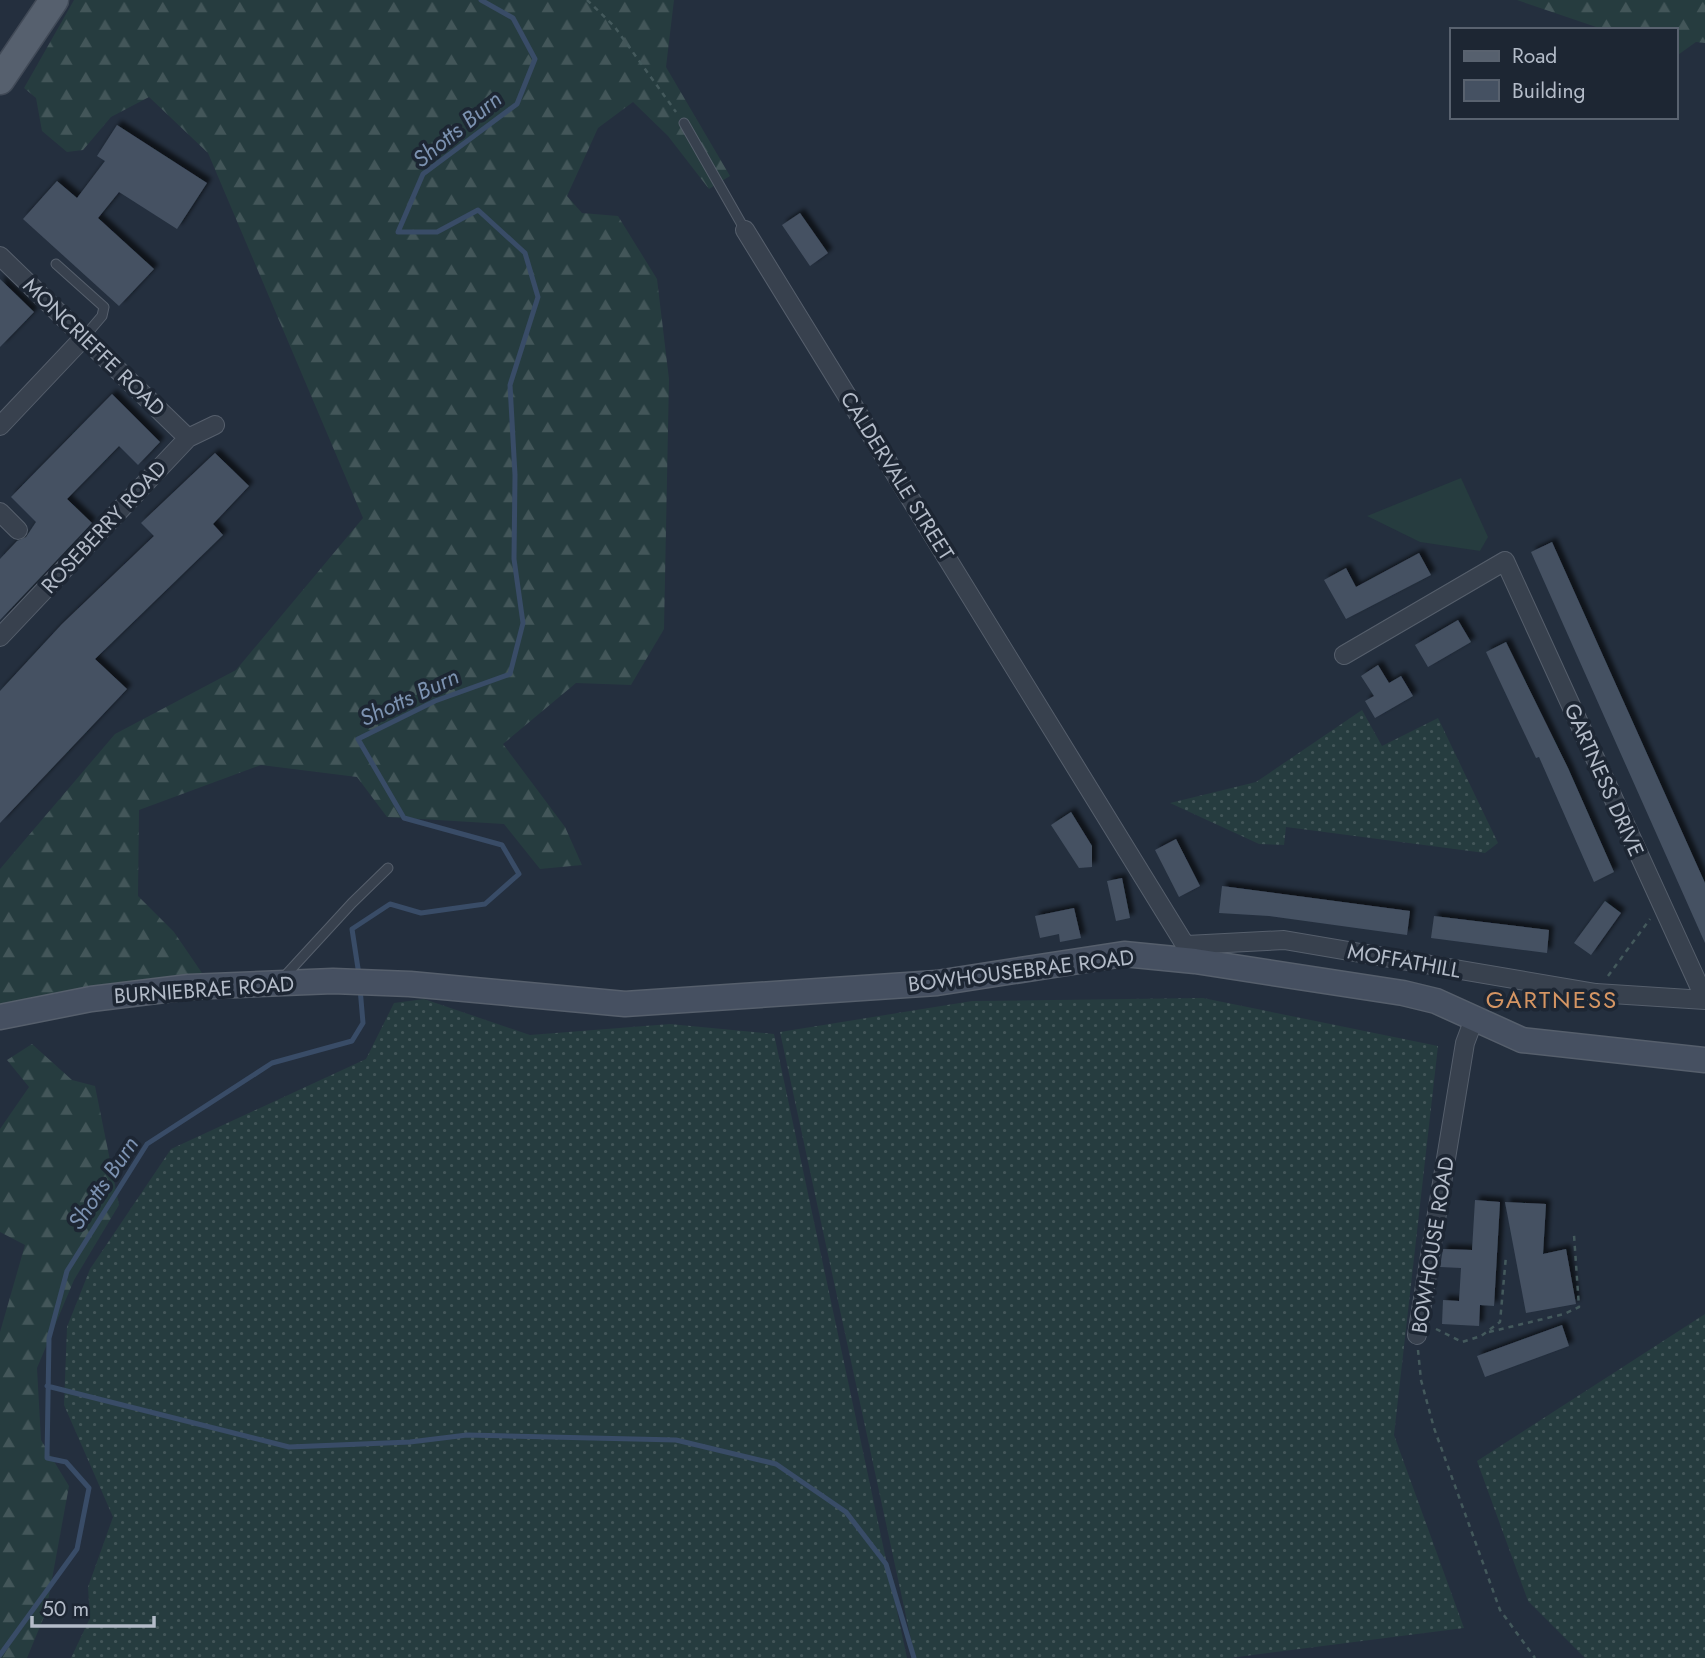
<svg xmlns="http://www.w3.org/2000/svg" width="1705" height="1658" font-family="Jost,sans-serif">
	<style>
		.grass { fill: url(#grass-dots) }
		.forest { fill: url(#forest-firs) }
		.park { fill: #263c3f }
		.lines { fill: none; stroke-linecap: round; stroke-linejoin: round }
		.stream { stroke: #394c67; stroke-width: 5 }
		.building { fill: #455162; filter: url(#shadow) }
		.lane-casing { stroke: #565f6c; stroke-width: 11 }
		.street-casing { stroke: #565f6c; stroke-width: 20 }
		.secondary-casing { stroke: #565f6c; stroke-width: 27 }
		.primary-casing { stroke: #414a57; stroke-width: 31 }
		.path { stroke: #44595c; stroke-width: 2.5; stroke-dasharray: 5 5; stroke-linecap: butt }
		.lane { stroke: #38414e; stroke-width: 9 }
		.street { stroke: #38414e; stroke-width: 18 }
		.secondary { stroke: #465061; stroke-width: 24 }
		.primary { stroke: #56606e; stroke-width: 28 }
		.labels { text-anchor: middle; stroke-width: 7; stroke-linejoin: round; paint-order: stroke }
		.street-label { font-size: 21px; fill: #b4bcc9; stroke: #1d2633 }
		.water-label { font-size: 23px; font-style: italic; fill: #7c92b1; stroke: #1d2633 }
		.quarter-label { font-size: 24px; letter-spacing: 2px; fill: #d59563; stroke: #1d2633 }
	</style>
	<defs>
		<pattern id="grass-dots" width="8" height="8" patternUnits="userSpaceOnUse" patternTransform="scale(1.75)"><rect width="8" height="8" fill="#263c3f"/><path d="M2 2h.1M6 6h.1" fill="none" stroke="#435659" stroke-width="1.8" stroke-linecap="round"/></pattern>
		<pattern id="forest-firs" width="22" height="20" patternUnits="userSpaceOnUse" patternTransform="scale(1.75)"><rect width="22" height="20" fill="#263c3f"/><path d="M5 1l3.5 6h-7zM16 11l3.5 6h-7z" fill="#435659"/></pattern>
		<filter id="shadow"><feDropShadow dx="4.5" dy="-4.5" stdDeviation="2" flood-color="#0009"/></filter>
	</defs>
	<rect width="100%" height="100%" fill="#242f3e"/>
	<path class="grass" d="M1362,710l20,36 56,-28 60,125 -13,10 -199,-26 -2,18 -25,-1 -89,-41 86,-21z
		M1203,998l235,48 -44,389 70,193 -234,30h-315l-135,-626 192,-31z
		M424,999l106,36 140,-11 104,10 133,624h-836l19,-40 -2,-31 25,-70 -49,-112 3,-78 23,-58 81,-120 195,-90 28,-56z
		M1705,1314v344h-120l-57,-57 -51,-140z"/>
	<path class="forest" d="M74,0h600l-8,67 64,109 -21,13 -41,-53 -35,-34 -35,26 -31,68 15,17 36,3 39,63 12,100 -5,250 -33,56 -55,-2 -73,61 62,83 17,38 -42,4 -36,-45 -117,-7 -30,-40 -96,-12 -122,45 -1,86 36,36 28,41 -202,38v-142l115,-135 121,-64 127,-152 -155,-365 -59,-56 -38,20 -28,33 -16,2 -25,-21 -6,-33 -12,-10z
		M1517,0h188v43l-9,-1 -21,15v-27h-70z
		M32,1044l40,36 23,6 24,119 -45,75 -37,88 4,72 28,46 -23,126 -19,46h-27v-326l25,-87 -25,-13v-103l29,-42 -22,-27z"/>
	<path class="park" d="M1461,478l27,59 -8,14 -60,-9 -53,-26z"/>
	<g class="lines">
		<path class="stream" d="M359,975l-7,-46 38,-25 31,9 64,-9 34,-30 -17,-29 -98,-27 -46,-79 77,-38 75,-27 13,-51 -9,-64 1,-84 -5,-90 28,-88 -13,-44 -47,-43 -41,22h-39l25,-58 94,-70 18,-45 -22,-41 -32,-18
			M47,1386l242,61 121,-5 57,-7 209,5 100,24 70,48 40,52 28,94
			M0,1655l77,-106 12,-61 -23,-26 -19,-4 2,-120 18,-67 80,-127 125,-81 80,-22 11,-18 -3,-35"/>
	</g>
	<path class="building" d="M117,125l90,58 -30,46 -58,-37 -21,26 56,51 -35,37 -96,-87 34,-38 20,17 28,-37 -8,-5z
		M800,213l28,40 -18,13 -28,-41z
		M0,279l34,33 -34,35z
		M112,394l48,48 -22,23 -19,-19 -52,53 25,24 -92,97v-61l17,-18 9,-4 10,-15 -25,-25z
		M215,453l34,33 -36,38 10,11 -128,124 32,30 -127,134v-132l62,-67 92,-88 -13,-13z
		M1552,542l153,341v60l-174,-391z
		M1419,553l12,22 -85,44 -22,-39 22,-12 10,19z
		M1458,620l13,22 -43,25 -13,-22z
		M1506,642l62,126 46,104 -20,10 -55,-125 -3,1 -50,-106z
		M1378,665l11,18 12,-7 12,20 -38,22 -10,-17 9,-5 -13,-20z
		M1071,812l21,34v21l-13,1 -28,-43z
		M1176,839l24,47 -21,11 -24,-47z
		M1122,878l8,40 -14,3 -9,-40z
		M1222,886l188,25 -3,24 -138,-19 -50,-3z
		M1605,901l16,12 -30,42 -17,-12z
		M1074,908l7,30 -21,4 -1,-8 -19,4 -5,-22z
		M1434,916l115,14 -2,23 -116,-15z
		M1475,1200l25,2 -6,104 -14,-1 -1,21 -37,-2 1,-24 16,1 2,-33 -21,-1 3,-18 29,1z
		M1505,1202l41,2 -3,50 23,-5 10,55 -50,9z
		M1562,1325l7,21 -84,31 -8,-21z"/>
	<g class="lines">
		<g class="lane-casing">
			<path id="lane" d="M684,123l61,107
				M56,264l48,43 -2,9 -17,20
				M283,978l69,-75 36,-35"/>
		</g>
		<g class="street-casing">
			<path id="street" d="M745,230l450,731
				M0,256l188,182
				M0,426l85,-90
				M0,512l18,18
				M0,637l188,-199 27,-13
				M1344,655l161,-94 200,438
				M1187,945l97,-5 312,53 109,7
				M1417,1335l48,-292 9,-24"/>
		</g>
		<g class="secondary-casing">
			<path id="secondary" d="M0,1017l91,-18 98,-12 144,-6 77,3 215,20 312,-21 187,-29 71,7 208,32 33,8 86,39 183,20"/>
		</g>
		<g class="primary-casing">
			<path id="primary" d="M0,80l54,-80"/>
		</g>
		<path class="path" d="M587,0l27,26 62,86
			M1608,976l42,-57
			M1436,1329l26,13 19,-6 19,-14 6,-66
			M1489,1332l75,-18 15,-7 -5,-72
			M1418,1350l3,30 13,48 66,182 35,48"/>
		<use href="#lane" class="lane"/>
		<use href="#street" class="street"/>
		<use href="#secondary" class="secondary"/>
		<use href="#primary" class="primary"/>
	</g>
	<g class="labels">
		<g class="street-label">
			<text transform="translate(94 347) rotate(44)" y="7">MONCRIEFFE ROAD</text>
			<text transform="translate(897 476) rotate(58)" y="7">CALDERVALE STREET</text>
			<text transform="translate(104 527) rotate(-47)" y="7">ROSEBERRY ROAD</text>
			<text transform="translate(1604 780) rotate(66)" y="7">GARTNESS DRIVE</text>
			<text transform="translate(1404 961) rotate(10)" y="7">MOFFATHILL</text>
			<text transform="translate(1021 971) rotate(-7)" y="7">BOWHOUSEBRAE ROAD</text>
			<text transform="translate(204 990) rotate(-4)" y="7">BURNIEBRAE ROAD</text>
			<text transform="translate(1433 1245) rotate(-81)" y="7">BOWHOUSE ROAD</text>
		</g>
		<g class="water-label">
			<text transform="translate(457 129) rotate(-39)" y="8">Shotts Burn</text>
			<text transform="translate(409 697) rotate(-25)" y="8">Shotts Burn</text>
			<text transform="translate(103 1183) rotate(-56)" y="8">Shotts Burn</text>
		</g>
		<g class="quarter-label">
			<text x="1552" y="1008">GARTNESS</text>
		</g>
	</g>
	<rect x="1450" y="28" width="228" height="91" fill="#1d2633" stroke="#59626f" stroke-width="2"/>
	<rect x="1464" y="51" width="35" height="10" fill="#56606e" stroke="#59626f" stroke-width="2"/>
	<text x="1512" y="63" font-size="21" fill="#b4bcc9">Road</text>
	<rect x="1464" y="80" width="35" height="21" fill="#455162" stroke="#59626f" stroke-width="2"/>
	<text x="1512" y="98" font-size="21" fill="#b4bcc9">Building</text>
	<path d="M32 1616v10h122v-10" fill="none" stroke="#b4bcc9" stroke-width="3.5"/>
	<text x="42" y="1616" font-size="21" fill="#b4bcc9" stroke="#1d2633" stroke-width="5" paint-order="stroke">50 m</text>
</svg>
